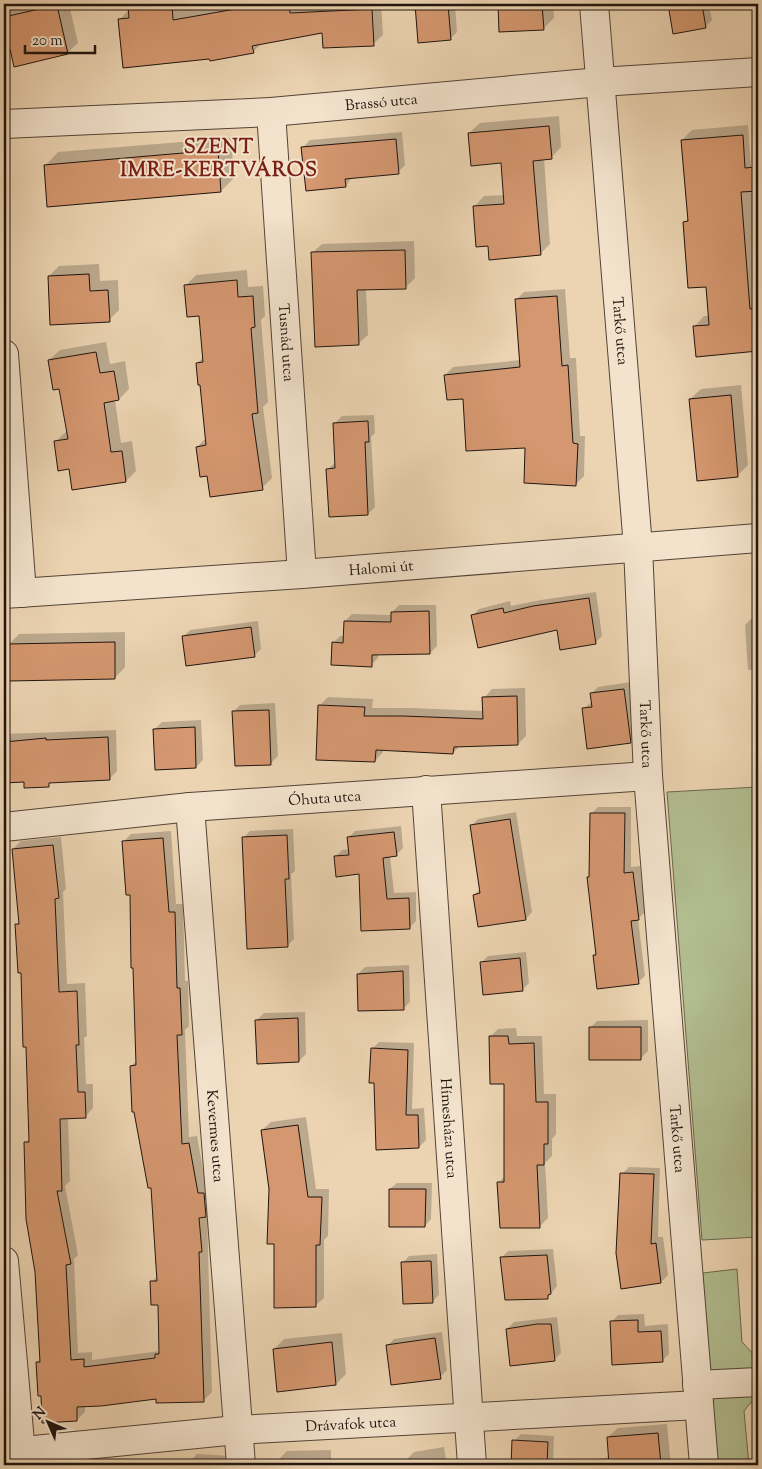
<svg xmlns="http://www.w3.org/2000/svg" width="762" height="1469" font-family="'Sorts Mill Goudy',serif">
	<style>
		.green { fill: #b2be91; stroke: #696950 }
		.shadow { fill: #0003 }
		.building { fill: #d4976f; stroke: #20140f }
		.lines { fill: none; stroke-linecap: round; stroke-linejoin: round }
		.minor-casing { stroke: #534438; stroke-width: 30 }
		.minor { stroke: #f3e3cd; stroke-width: 28 }
		.labels { text-anchor: middle; stroke-width: 4; stroke-linejoin: round; paint-order: stroke }
		.street-label { font-size: 15px; fill: #20140f; stroke: #f3e3cd }
		.district-label { font-size: 20px; font-weight: bold; letter-spacing: 1px; fill: #7a1f14; stroke: #f3e3cd }
	</style>
	<rect width="100%" height="100%" fill="#ecd4b2"/>
	<filter id="stains"><feTurbulence type="fractalNoise" baseFrequency=".004" numOctaves="4"/><feColorMatrix values="0 0 0 0 .2 0 0 0 0 .09 0 0 0 0 .02 0 0 0 .5 -.17"/></filter>
	<radialGradient id="worn" r=".72"><stop offset=".6" stop-color="#630" stop-opacity="0"/><stop offset="1" stop-color="#630" stop-opacity=".3"/></radialGradient>
	<path class="green" d="M758,787v450l-56,3 -35,-448z
		M737,1269l5,73 16,17v15l-55,4 -9,-104z
		M758,1388v12l-6,1 -8,10 5,54h-41l-4,-73z"/>
	<path class="shadow" d="M30,4h39l9,39 -11,10 -56,-6 -7,2v-39z
		M132,4h64v4l26,-4h159l2,31 -10,9 -50,-12 -60,10 -10,10 -134,-32 10,-10v-3z
		M416,4h39l2,28 -7,7 -31,2z
		M499,4h54l1,14 -11,11 -43,2z
		M669,4h40l3,16 -7,7 -31,6z
		M559,116l2,31 -10,11h-7l6,86 -10,10 -51,-9 -15,-38 10,-11 21,-1 -3,-33 -33,-29 11,-10z
		M748,125l10,145v80l-61,6 -3,-29 10,-11h5l-2,-30 -22,-64 4,-4 -7,-78 10,-10z
		M402,132l3,33 -7,7 -46,5 -6,9 -43,-39 7,-7z
		M231,138l3,40 -13,13 -176,-25 13,-14z
		M414,241l1,37 -9,9 -40,1 2,47 -10,9 -46,-91 10,-9z
		M99,264l1,17 18,-1 1,30 -10,10 -60,-44 10,-10z
		M247,270l1,17 15,-1 2,30 -4,4 7,82 -5,5 9,71 -10,10 -54,-14 -11,-27 9,-9 -5,-55 -4,-20 7,-6 -4,-43 -14,-29 10,-10z
		M565,289l5,69h6l4,78h5l-1,40 -8,8 -112,-87 -19,-22 8,-8 68,-7 -5,-60 8,-8z
		M106,342l4,22 15,-3 4,28 -10,10 -4,1 6,43 11,-2 4,30 -10,10 -56,-13 -14,-27 12,-11 -8,-43 -11,-27 11,-10z
		M741,385l7,80 -11,11 -47,-77 11,-10z
		M374,415l1,18 -4,4 4,70 -7,7 -40,-45 8,-7 -1,-39 7,-7z
		M596,592l6,44 -7,7 -37,-14 -86,-13 7,-7 31,-8 1,5 30,-6z
		M399,605h37l1,41 -7,7 -52,1v4l-7,7 -38,-22 7,-7h4l1,-15 7,-7 40,1v-3z
		M758,614v55l-10,1 -3,-45 10,-10z
		M258,621l3,28 -7,7 -71,-19 7,-7z
		M125,632v35l-10,11 -106,-34 10,-10z
		M631,682l6,53 -7,7 -47,-33 9,-7 -1,-8 7,-7z
		M525,688l1,48 -8,8 -58,2 -7,7 -70,-4v3l-8,9 -56,-55 9,-9 45,2 -1,9h40l72,3v-13l8,-9z
		M275,703l3,53 -7,7 -38,-51 7,-7z
		M201,720l2,40 -7,7 -41,-38 7,-7z
		M116,730l1,41 -8,8 -57,2 -4,4 -23,-5 -21,2v-48z
		M598,807h33v60l9,-1 5,46 -7,7 7,57 -7,6 -44,-26 3,-3 -6,-139z
		M516,812l16,100 -6,7 -52,-24 7,-7 -10,-62 7,-7z
		M401,826l2,22 -7,7 -6,1 4,37 22,-1v29l-7,7 -49,-55 -25,-16 7,-7 8,-1 -2,-11 7,-7z
		M293,829l2,42 -4,3 3,65 -7,7 -44,-108 7,-7z
		M171,831l5,73h7l2,77h3l1,45 -4,4 4,107 8,-1 9,50 8,22 -7,7 5,177 -8,8 -46,2v-4l-73,8v6l-8,8 -35,-25 -5,-33 4,-3 -4,-87 -12,-129 5,-5 -2,-92 -11,-121 3,-4 -7,-72 8,-8 40,-4 5,52 -3,3 4,92 18,-1 2,53 -3,2 2,46h7v24l-8,9h-17l2,64 -5,5 13,69 -4,4 4,94 14,-1v8l68,-9 -1,-48 -7,-22 6,-5 -6,-90 -21,-120 6,-6 -6,-167 -8,-51 8,-8z
		M526,952l3,31 -7,7 -41,-27 7,-7z
		M409,965l1,37 -7,7 -45,-35 7,-7z
		M305,1012l1,42 -7,7 -42,-41 7,-7z
		M648,1020v31l-7,7 -51,-30 7,-7z
		M516,1028l1,8h25l2,58h12v40l-4,5v17l-7,7 3,55 -9,9 -41,-44 7,-7 1,-93 -16,-46 8,-8z
		M379,1042l35,1 -2,66 12,-1 2,32 -7,7 -44,-65 -3,-33z
		M306,1117l10,72h13l-1,47 -4,4v58l-9,8 -40,-63 -13,-113 9,-8z
		M629,1167l31,1 -2,69h5l5,38 -7,7 -39,-108z
		M397,1183h35l-1,36 -6,7 -35,-37z
		M758,1247v32l-2,1 -1,-30z
		M553,1249l4,37 -9,11 -47,-39 7,-7z
		M437,1254l2,41 -7,7 -29,-39 6,-7z
		M644,1314l1,12 23,-2 1,30 -7,7 -50,-39 6,-7z
		M557,1317l4,36 -7,7 -47,-31 7,-7z
		M442,1332l5,38 -7,7 -53,-31 7,-7z
		M342,1333l4,41 -10,10 -62,-35 10,-10z
		M667,1424l4,41h-95l3,-3 31,-5 -2,-20 10,-9z
		M521,1434l33,2 -1,29h-41l2,-24z
		M444,1447l3,18h-39l-1,-6 7,-7z
		M331,1450v15h-51v-7l7,-7z
		M197,1454l34,2 -1,9h-40v-4z"/>
	<path class="building" d="M154,4h18l1,16 74,-13 -1,-3h43l1,9 82,-4 2,37 -51,2 -1,-15 -70,13 2,7 -44,8 -1,-2 -86,9 -5,-49 11,-1 -1,-11z
		M415,4h33l3,36 -33,3z
		M498,4h44l2,26 -45,2z
		M668,4h34l4,24 -33,6z
		M57,5l11,49 -54,13 -4,-18 -6,1v-33z
		M549,126l3,33 -19,2 8,94 -52,5 -1,-14 -12,1 -3,-41 31,-2 -3,-41 -30,3 -3,-33z
		M743,135l2,33 10,-1 2,24 -16,1 9,117 8,-1v43l-62,6 -3,-31 16,-1 -3,-38 -18,1 -5,-66 5,-1 -7,-81z
		M396,139l3,35 -54,5 1,8 -40,4 -5,-44z
		M218,150l3,42 -174,15 -3,-42z
		M405,250l1,39 -49,1 2,55 -44,2 -4,-95z
		M89,274l1,17 18,-1 2,32 -60,3 -2,-49z
		M237,280l1,17 15,-1 2,31 -4,1 7,85 -6,1 11,76 -53,7 -3,-21 -7,1 -4,-30 10,-2 -6,-60h-2l-2,-22 7,-1 -4,-46 -12,1 -3,-32z
		M557,296l5,70 6,-1 5,78 5,1 -2,42 -52,-3 1,-35 -59,3 -3,-52 -16,1 -3,-25 76,-8 -5,-68z
		M96,352l4,21 14,-2 5,29 -15,3 7,49 11,-1 4,31 -54,8 -3,-21 -11,2 -4,-30 14,-2 -9,-50 -6,1 -5,-30z
		M731,395l7,82 -41,4 -8,-82z
		M368,421l1,21h-4l3,73 -39,2 -3,-48 9,-1 -2,-45z
		M589,598l7,46 -36,6 -3,-20 -79,18 -7,-33 32,-7 1,5 29,-7z
		M429,611l1,43 -58,1v12l-41,-2 1,-23 11,1 1,-22 47,1v-10z
		M251,627l4,30 -69,9 -4,-30z
		M115,642v37l-107,2v-37z
		M624,689l7,54 -44,6 -5,-41 10,-1 -2,-14z
		M517,696l1,49 -64,2 -1,7 -77,-4 -1,12 -59,-2 2,-55 47,2 -1,9h39l80,3 -1,-22z
		M269,710l2,55 -36,1 -3,-55z
		M195,727l1,41 -41,2 -2,-41z
		M108,737l2,43 -61,3v4l-25,1v-6l-20,1v-41l42,-4v2z
		M590,813h35l-1,60 9,-1 6,48 -8,1 8,63 -42,5 -4,-34h3l-9,-78h2z
		M510,819l16,101 -48,7 -5,-32 7,-2 -10,-68z
		M394,832l3,24 -14,2 4,41 22,-1 1,31 -49,2 -2,-57 -23,3 -2,-21 15,-1 -2,-18z
		M287,835l2,44h-4l3,68 -41,2 -5,-112z
		M163,838l6,74h6l2,76h3l2,47h-5l5,109 7,-1 9,50h6l2,24 -7,1 3,34h-3l5,150 -48,1v-4l-55,7 -24,1v14l-35,2 -1,-27h-3l-2,-34h4l-5,-90 -9,-53 -2,-77h5l-3,-95h-3l-2,-74h-3l-3,-49h4l-7,-75 41,-4 6,53 -4,1 4,93 18,-1 2,54h-3l2,47h7l1,26 -26,1 2,72h-5l14,73 -5,1 5,95 13,-1v8l71,-9v-4h4l-1,-49h-7l-1,-24h7l-6,-93h-3l-14,-76h-2l-2,-46 6,-1 -3,-97h-2l-1,-73h-4l-4,-54z
		M520,958l3,33 -40,4 -3,-33z
		M403,971l1,39 -46,1 -1,-37z
		M298,1018l1,44 -42,2 -2,-44z
		M589,1027h52v33h-52z
		M489,1036h19l1,8 25,-1 2,59h12v42h-4v21h-7l3,63h-40l-3,-46h7v-98h-14z
		M371,1048l37,2 -2,65h12l1,33 -43,2 -2,-67h-5z
		M298,1125l10,72h14l-2,48h-4v62l-42,1v-64h-7l2,-55 -8,-59z
		M620,1173l34,1 -3,70 5,-1 5,40 -40,6 -5,-36z
		M389,1189h37l-1,38h-36z
		M547,1255l4,39 -3,1v4l-43,1 -5,-43z
		M431,1261l2,42 -30,1 -2,-42z
		M638,1320v12l23,-1 2,31 -51,3 -2,-44z
		M537,1324h14l4,37 -45,5 -4,-37z
		M435,1338l6,41 -50,6 -5,-40z
		M332,1342l4,43 -59,7 -4,-43z
		M658,1433l3,32h-52l-2,-28z
		M512,1440l36,2 -1,23h-36z"/>
	<g class="lines">
		<g class="minor-casing">
			<g id="minor">
				<path id="s1" d="M594,4l44,543 10,229 56,689"/>
				<path id="s2" d="M271,112l31,462"/>
				<path id="s3" d="M4,124l267,-12 329,-30 158,-10"/>
				<path d="M4,354l18,239"/>
				<path id="s4" d="M4,594l298,-20 456,-36"/>
				<path id="s5" d="M426,790l46,675"/>
				<path id="s6" d="M190,807l51,658"/>
				<path id="s7" d="M4,827l186,-20 458,-31"/>
				<path d="M4,1261l18,204"/>
				<path d="M697,1385l61,-3"/>
				<path id="s8" d="M4,1453l233,-23 461,-25"/>
			</g>
		</g>
		<use href="#minor" class="minor"/>
	</g>
	<g class="labels">
		<g class="street-label">
			<text dy="5" stroke="none"><textPath href="#s3" startOffset="378">Brassó utca</textPath></text>
			<text dy="5" stroke="none"><textPath href="#s1" startOffset="328">Tarkő utca</textPath></text>
			<text dy="5" stroke="none"><textPath href="#s2" startOffset="231">Tusnád utca</textPath></text>
			<text dy="5" stroke="none"><textPath href="#s4" startOffset="378">Halomi út</textPath></text>
			<text dy="5" stroke="none"><textPath href="#s1" startOffset="732">Tarkő utca</textPath></text>
			<text dy="5" stroke="none"><textPath href="#s7" startOffset="322">Óhuta utca</textPath></text>
			<text dy="5" stroke="none"><textPath href="#s5" startOffset="339">Hímesháza utca</textPath></text>
			<text dy="5" stroke="none"><textPath href="#s6" startOffset="330">Kevermes utca</textPath></text>
			<text dy="5" stroke="none"><textPath href="#s1" startOffset="1138">Tarkő utca</textPath></text>
			<text dy="5" stroke="none"><textPath href="#s8" startOffset="348">Drávafok utca</textPath></text>
		</g>
		<g class="district-label">
			<text x="219" y="153">SZENT<tspan x="219" dy="23">IMRE-KERTVÁROS</tspan></text>
		</g>
	</g>
	<rect width="762" height="1469" fill="none" stroke="#ecd4b2" stroke-width="20"/>
	<rect x="5" y="5" width="752" height="1459" fill="none" stroke="#20140f" stroke-width="2.5"/>
	<rect x="10" y="10" width="742" height="1449" fill="none" stroke="#20140f"/>
	<g transform="translate(48 1422) rotate(315)" stroke="#f3e3cd" stroke-width="4" paint-order="stroke">
	<path d="M0-4L9 19L0 12L-9 19Z" fill="#20140f"/>
	<text y="-8" font-size="14" font-weight="bold" text-anchor="middle" fill="#20140f">N</text>
	</g>
	<path d="M25 45v8h70v-8" fill="none" stroke="#20140f" stroke-width="2.5"/>
	<text x="32" y="45" font-size="15" fill="#20140f" stroke="#f3e3cd" stroke-width="4" paint-order="stroke">20 m</text>
	<rect width="100%" height="100%" filter="url(#stains)"/>
	<rect width="100%" height="100%" fill="url(#worn)"/>
</svg>
